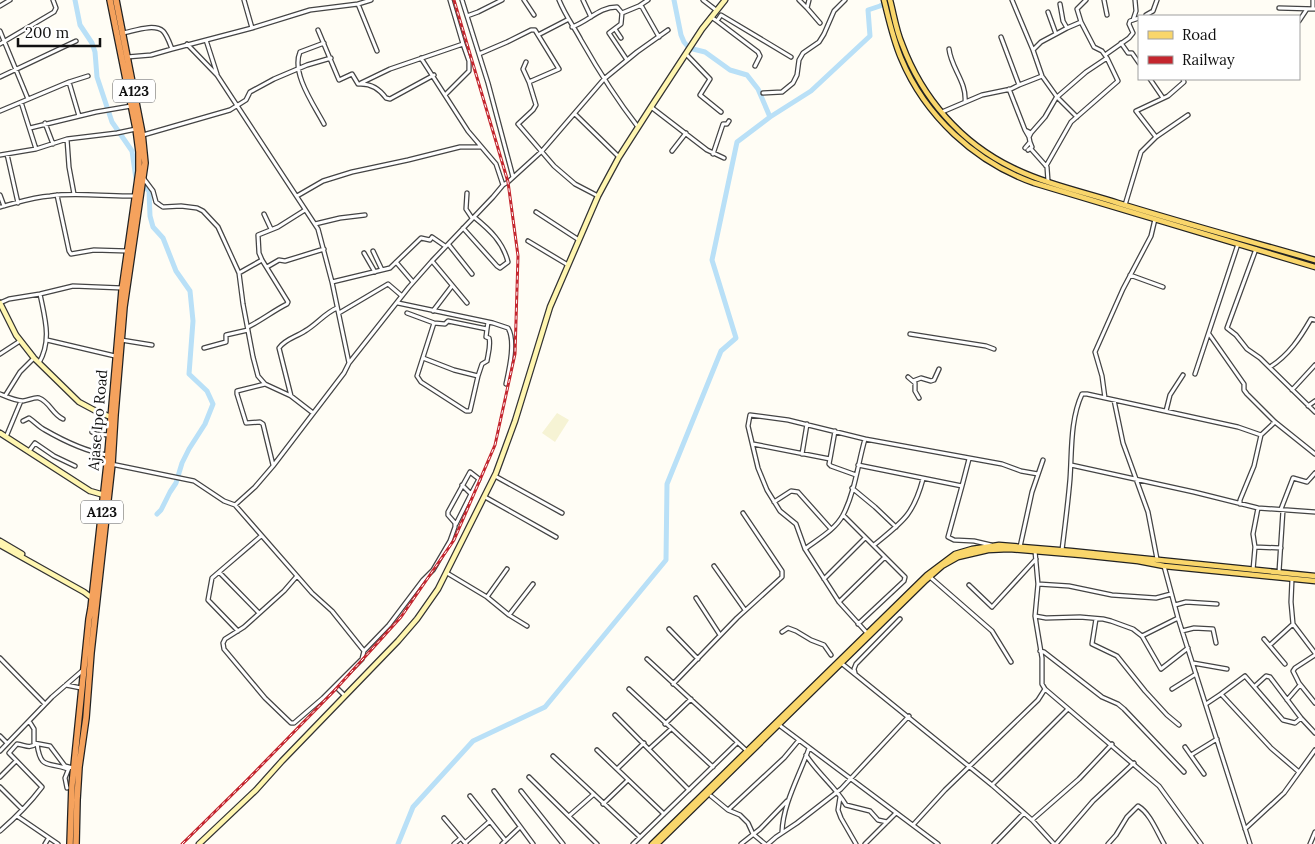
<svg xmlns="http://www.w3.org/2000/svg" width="1315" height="844" font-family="Lora,serif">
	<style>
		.farmland { fill: #f6f3d4 }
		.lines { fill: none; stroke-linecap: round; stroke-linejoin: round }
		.river { stroke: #b9e0f7; stroke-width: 5 }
		.street-casing { stroke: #444; stroke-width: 5.5 }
		.secondary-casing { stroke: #333; stroke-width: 7 }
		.primary-casing { stroke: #222; stroke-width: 7 }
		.highway-casing { stroke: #222; stroke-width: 8 }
		.street { stroke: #fff; stroke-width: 3 }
		.secondary { stroke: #fff6b0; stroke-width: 4.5 }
		.primary { stroke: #f9d66b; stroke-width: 4.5 }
		.highway { stroke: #f5a25d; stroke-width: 5.5 }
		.rail-casing { stroke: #c4262e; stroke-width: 3 }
		.rail { stroke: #fff; stroke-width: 1; stroke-dasharray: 4; stroke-linecap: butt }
		.labels { text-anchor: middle; stroke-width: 5; stroke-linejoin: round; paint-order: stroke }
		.shield { fill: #fff; stroke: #585858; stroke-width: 1 }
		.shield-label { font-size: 14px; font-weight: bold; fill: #111 }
		.street-label { font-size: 15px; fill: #111; stroke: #fff }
	</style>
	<rect width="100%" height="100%" fill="#fffdf5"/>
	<path class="farmland" d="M557,413l12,7 -14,22 -13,-9z"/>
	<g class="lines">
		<path class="river" d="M75,0l5,25 12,18 3,9 2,25 15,45 20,29 4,28 13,12 1,25 3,11 10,11 13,33 14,20 3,30 -4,53 18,17 6,13 -8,20 -16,25 -7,14 -6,20 -6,9 -9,18 -4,4
			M674,0l7,35 3,7 5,6 16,4 25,18 17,5 11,14 12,28
			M398,844l15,-37 60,-66 72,-34 121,-147 1,-76 54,-133 15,-13 -24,-78 25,-118 33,-25 41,-26 59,-55 -2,-26 12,-4 9,-6"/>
		<g class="street-casing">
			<path id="street" d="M244,0l8,28
				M462,0l26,83 25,94
				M524,0l10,15
				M559,0c7,17 14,25 22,40 17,30 36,60 57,87
				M583,0l8,17
				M703,0l13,10
				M799,0l8,8
				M809,0l-2,8 13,15
				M1012,0l21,50 8,-8 15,-8 -8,-22
				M1104,0l3,15
				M1313,0v9
				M358,4l19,47
				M0,6l10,-6
				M639,6l9,-6
				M1279,8l36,1
				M622,13l-1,11 -12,9 18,27
				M1146,15l7,-4 4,-11
				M467,16l11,-4 24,-12
				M711,17l6,4 4,-6 70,42
				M1133,20l3,-9 -1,-11
				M717,21l41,31 2,4 -5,10
				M1299,21l8,-12
				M572,27c17,-6 27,-20 45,-20l5,6 17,-7 3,1 17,30
				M1067,28l14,-6 -4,-13 9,-9
				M615,29l6,9
				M318,30l21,50 13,-6 6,10c12,-1 21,4 28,14l4,1 44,-24
				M0,31l28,68
				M123,33c11,-2 31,-10 40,-2 4,4 7,13 9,18
				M1056,34l11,-6 -4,-7 -3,-17
				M538,35l29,-15
				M206,40l11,34
				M1121,43l7,10h4l7,10
				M0,44l54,-32 2,-4 -3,-8
				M187,44l30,31 101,154 14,53 17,81
				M949,49c2,19 18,33 16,53
				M1033,50l9,26 15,21 20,20
				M479,54l28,-12 24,-12h4l24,39 -30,13 7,23 -3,5 -15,14 36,42 21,18 23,12
				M686,54l24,25 -10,16 21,17
				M1105,55l24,-17 4,-5 -4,-9 1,-3 9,-3
				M127,57l24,-2 21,-6 80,-21 58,-18 48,-6 13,-4
				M421,58l47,73 28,33 7,21
				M526,62l-3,7 6,13
				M0,77l76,-36
				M1150,79l13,19
				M69,82l10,34
				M361,83l29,-14 73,-25 -13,-44
				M1019,85l23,-9
				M1009,89l16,41
				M763,93l19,-1 11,-9 4,-8 2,-15 4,-7 16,-11 5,-8 10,-23 11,-11
				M446,94l23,-23v-10l-6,-17
				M21,102l15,47
				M651,107l56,43 17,8
				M0,111l69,-29 19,-6
				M942,112l40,-17 29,-6 8,-4 -18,-48
				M575,114l44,43
				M45,123l8,21
				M324,124c-10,-19 -33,-51 -24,-72l24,-9
				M30,128l66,-16 35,-6
				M1031,133l-2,4 -4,-7 6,3 14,-16 11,-19 30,-26 21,-14 -5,-7 -8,-4 -13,-25
				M143,135l87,-25 16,-10 4,-8 24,-13 33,-14 24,-7
				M1156,137l32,-22
				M67,139l2,28 5,27
				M1025,148l5,-6 -1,-5
				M1031,149l16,18 1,14
				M1028,150l4,-3 -2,-5
				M672,151l14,-18
				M7,154l11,49
				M713,154l10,-30h4l2,-3
				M0,155l36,-6 31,-10 50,-6 19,-4
				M1046,166l25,-44 47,-41 -11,-23
				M144,179l9,12 3,11 4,3 3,2 18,-1 16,2 6,3 15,16 21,46 4,31 10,53 5,19 7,8 26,12 22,17
				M467,193l-1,16 6,9
				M0,195l4,11
				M57,195l12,56 2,3 23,-4 33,1
				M297,196l26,-15 29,-9 56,-12 52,-13h20
				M1125,205l16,-53 15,-15 -20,-26 32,-15 16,-14 -1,-3
				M0,207c16,-4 33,-10 50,-11 28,-4 57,1 85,0
				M536,212l43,28
				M264,214l7,15
				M315,224l25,-6 25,-3
				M463,228l34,38 3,2 8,-6c-5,-20 -18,-32 -34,-45
				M528,241l40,24
				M449,245l23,29
				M1256,249l-29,79 9,7 11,14 13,9 55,54
				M373,251l9,19
				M364,253l11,19
				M432,261l35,42
				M396,262l17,20
				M267,267l12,-7 6,1 39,-12
				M239,273l23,-13
				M1130,275l33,12
				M332,282l58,-14 31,-30 9,2 2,-3 13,9
				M0,303l9,-4 31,-5 33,-8 49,2
				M398,303l95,20 15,5c8,13 1,42 -2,56
				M433,311l19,-25
				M339,313l49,-29 14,12
				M407,313l27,10 11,1 3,-3 39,8 1,-7
				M248,327c14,-7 25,-16 39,-23l1,-2 -26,-42 -3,-7 -1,-18 20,-8 27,-17
				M910,334l76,12 8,3
				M1209,334l35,50v6l3,4 28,28 40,32
				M47,340l68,16
				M121,340l31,5
				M204,348l22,-6v-7l22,-5
				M0,354l20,-13
				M423,358l31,12 24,6 -8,35h-4l-45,-29 -4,-6 17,-53
				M39,363c13,-23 6,-44 1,-69
				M1270,367c19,-12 30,-29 41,-48l4,1
				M1195,374l43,-130
				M478,376l4,-12 5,-3c1,-7 4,-16 2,-23l-3,-1 1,-8
				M908,377l7,6v8l4,7
				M913,381l8,-3 10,3 3,-1 5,-11
				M265,384l-28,7v3l9,29 14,-1 3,2 10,41
				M1292,390l23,-25
				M0,394c7,3 16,7 23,7 6,-1 12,-4 16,-3 11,4 13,16 24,21
				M5,396l15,-24 14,-14
				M291,396l-12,-48c6,-9 17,-11 26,-17 12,-7 20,-18 32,-23
				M1105,398l-3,-22 -7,-24 28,-63 28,-53 4,-17
				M1114,400l9,43 25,69 9,47
				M1308,406l7,-5
				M1166,411l4,-16 13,-20
				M23,421l6,-3c6,4 10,9 16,12 19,11 40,21 62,25
				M92,432l4,2 13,1
				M6,437l15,-36
				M753,444l77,15 -1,5 2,2 25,9
				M29,451l6,-8 19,13 21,10
				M802,454l5,-30
				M830,459l5,-28
				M111,464l83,17 30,20 11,4 77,88 20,18 32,40 -2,8 -26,26 1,3 8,8
				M858,465l104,21 7,-27
				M1071,465l123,27 64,16 57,4
				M495,476l67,37
				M962,486l-14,51 6,3 20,1 17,4
				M852,488l23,19 21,20
				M485,497l71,40
				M774,502l17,-11 7,1 33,37
				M1240,504v-4l14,-34 7,-31 14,-13
				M235,505l20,-18 18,-21 71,-93 5,-10 60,-76 23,-26 61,-64 10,-12 5,-3 34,-31 62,-72 33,-27 31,-22
				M1258,508l-5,26 2,13 26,1
				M1281,509l12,-31 14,4 8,-9
				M843,515l62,62 -1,4 -46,43
				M456,524l15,-30 -9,-9
				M874,545c28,-23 39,-29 49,-66
				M1020,547l12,-55 11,-32
				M805,549c13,-10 30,-19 38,-34 12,-23 15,-52 22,-76
				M1062,550c3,-24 6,-47 8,-71 2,-28 0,-59 12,-85h5l151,33 23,8
				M1035,551l3,33 -3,32 7,42v26l3,5 114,97 42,58
				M714,566l31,44
				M1164,566l14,52 72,226
				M1253,570l2,-23
				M219,572l42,-36
				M1279,572l4,-62
				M447,573l40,24 22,18 24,-31
				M297,576l-13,15 -40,36 -19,12 -2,4 1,6 41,49 26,25h3l29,-25 13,-13
				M930,577l62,54 19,31
				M824,579l41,-41
				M1292,579l-1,23 2,22 22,29
				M1038,584l31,2 43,9 44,3 15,-4
				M969,585l23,22 44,-48
				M487,597l20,-28
				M696,598l24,37
				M839,602l46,-45
				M1175,605l11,-3 31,2
				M509,615l18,11
				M1035,616l11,2 34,-1 23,2 8,2 22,8 9,7 19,33 27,-21
				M1096,619l-4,25 25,12 28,35 22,24 12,10
				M669,629l29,30
				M238,631l-30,-31 4,-22 7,-6 40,41
				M1182,631l12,-3 19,1 3,14
				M782,632l6,-4 8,3 15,9 13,5 7,10
				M867,633l-28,-31 -34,-53 -9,-25 -16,-13 -13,-21 -9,-22 -10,-42 2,-11 38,5 77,19 137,25 19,7 17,3
				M1142,636l36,-18
				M1264,639l21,25
				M1270,645l23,-21
				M364,651l25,-26 34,-45 10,-10 17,-29 5,-14v-4l-7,-8v-3l22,-40 9,7 -8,15
				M1040,651l4,1 58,45 16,7 6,5 60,63
				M1315,655l-20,13 -2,3 6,12 16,20
				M0,658l45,46
				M647,659l100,92
				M840,662l152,123 40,35 22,24
				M1193,663l34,6
				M855,673l-1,-4 2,-5 44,-45
				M673,684l64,-66 45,-41v-6l-39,-58
				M66,685l15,3
				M1255,686l11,-10 4,1 31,41 14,15
				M629,689l84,78
				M1172,689l24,-15
				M1221,694l24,-18 38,44 12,3 6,-5
				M1287,700l13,-15
				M1206,704l15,-10 50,54 28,24
				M615,715l74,75
				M29,721l5,8v14l16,3 15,20 8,2
				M665,724l26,-25
				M779,725l159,119
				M0,736l7,7
				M37,744c4,27 11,17 31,25
				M1185,747l19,27
				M649,749l22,-20
				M597,750l67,64
				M0,751l52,-54 30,-26
				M806,755c12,19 29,31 40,50l24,6 8,9 9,2
				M1191,755l26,-16
				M553,756l87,81
				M617,769l27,-26
				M0,777l16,-16
				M529,777l68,67
				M992,785l76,-76
				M0,787l22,22
				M67,788l-2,-10 4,-10
				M494,791l39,53
				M521,791l42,53
				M470,796l35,44
				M711,796l17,14 56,-52 15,-18
				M840,797l-2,13 3,8 15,26
				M603,804l25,-24
				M728,810l12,5 8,8 5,11 12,10
				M17,816l41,28
				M569,816l25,-22
				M444,818l22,26
				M1032,820l47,-41 33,-35
				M913,825l32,-35 93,-90 7,-11
				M1245,829l39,-36 31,-43
				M0,831c15,-13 30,-28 42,-44l-33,-34 8,-9c8,1 12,5 19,0
				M782,832c1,-29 18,-57 27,-84
				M465,843l25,-22
				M45,844l3,-5
				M454,844l7,-6
				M502,844l18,-17
				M633,844l104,-101
				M741,844l19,-15 27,-28
				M768,844l8,-7 21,-14 44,-34 68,-73
				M865,844l31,-31
				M994,844l30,-31
				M1056,844l37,-43 41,-38
				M1108,844l8,-9 11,-18 11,-11c12,7 19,26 26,38
				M1310,844l5,-12"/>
		</g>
		<g class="secondary-casing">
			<path id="secondary" d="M0,303l16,32 18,23 45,44 15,8 19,8
				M0,433l90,58 14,4
				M0,541l22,13
				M0,545l84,47 8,6
				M199,844l57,-54 26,-29 116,-120 19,-22 21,-30 58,-116 19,-52 35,-114 48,-111 21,-39 32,-50 51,-78 23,-29"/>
		</g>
		<g class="primary-casing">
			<path id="primary" d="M884,0c5,20 9,39 17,58 24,58 74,104 133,125l281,84
				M890,0c4,15 6,30 12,44 20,54 59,99 111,124 33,16 70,24 105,35 65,20 131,38 197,57
				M652,844l275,-269 28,-21 17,-5 27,-4 72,6 244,25
				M657,844l269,-264 16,-14 16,-9 30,-7 21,-1 72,6 57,6 26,5 151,15"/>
		</g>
		<g class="highway-casing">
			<path id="highway" d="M70,844l2,-59 17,-166 2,-11 16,-144 15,-174 17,-119v-19l-3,-23 -26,-129
				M76,844l1,-44 2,-33 7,-49 5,-65 21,-189 3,-49 9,-108 21,-144 -3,-30 -26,-133"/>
		</g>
		<use href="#street" class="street"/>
		<use href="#secondary" class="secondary"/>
		<use href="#primary" class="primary"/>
		<use href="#highway" class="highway"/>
		<g class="rail-casing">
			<path id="rail" d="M182,844l65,-64 87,-89 67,-74 53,-77 41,-95 20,-91 3,-98 -10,-74 -54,-182"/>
		</g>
		<use href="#rail" class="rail"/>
	</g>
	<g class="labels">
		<g class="shield">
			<rect x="113" y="79.5" width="42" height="23" rx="4"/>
			<rect x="81" y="500.5" width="42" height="23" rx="4"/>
		</g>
		<g class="shield-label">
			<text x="134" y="96">A123</text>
			<text x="102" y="517">A123</text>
		</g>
		<g class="street-label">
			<text transform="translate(98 420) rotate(-85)" y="5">Ajase Ipo Road</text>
		</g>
	</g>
	<rect x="1138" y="15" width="162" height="65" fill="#ffffff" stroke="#a0a0a0"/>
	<rect x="1148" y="31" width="25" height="8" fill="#f9d66b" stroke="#a0a0a0"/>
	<text x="1182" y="40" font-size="15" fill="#111111">Road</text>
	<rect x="1148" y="56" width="25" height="8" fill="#c4262e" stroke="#a0a0a0"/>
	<text x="1182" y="65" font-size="15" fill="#111111">Railway</text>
	<path d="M18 38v8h82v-8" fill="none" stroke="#111111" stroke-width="2.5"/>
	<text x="25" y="38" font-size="15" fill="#111111" stroke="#ffffff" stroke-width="4" paint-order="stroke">200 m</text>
</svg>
